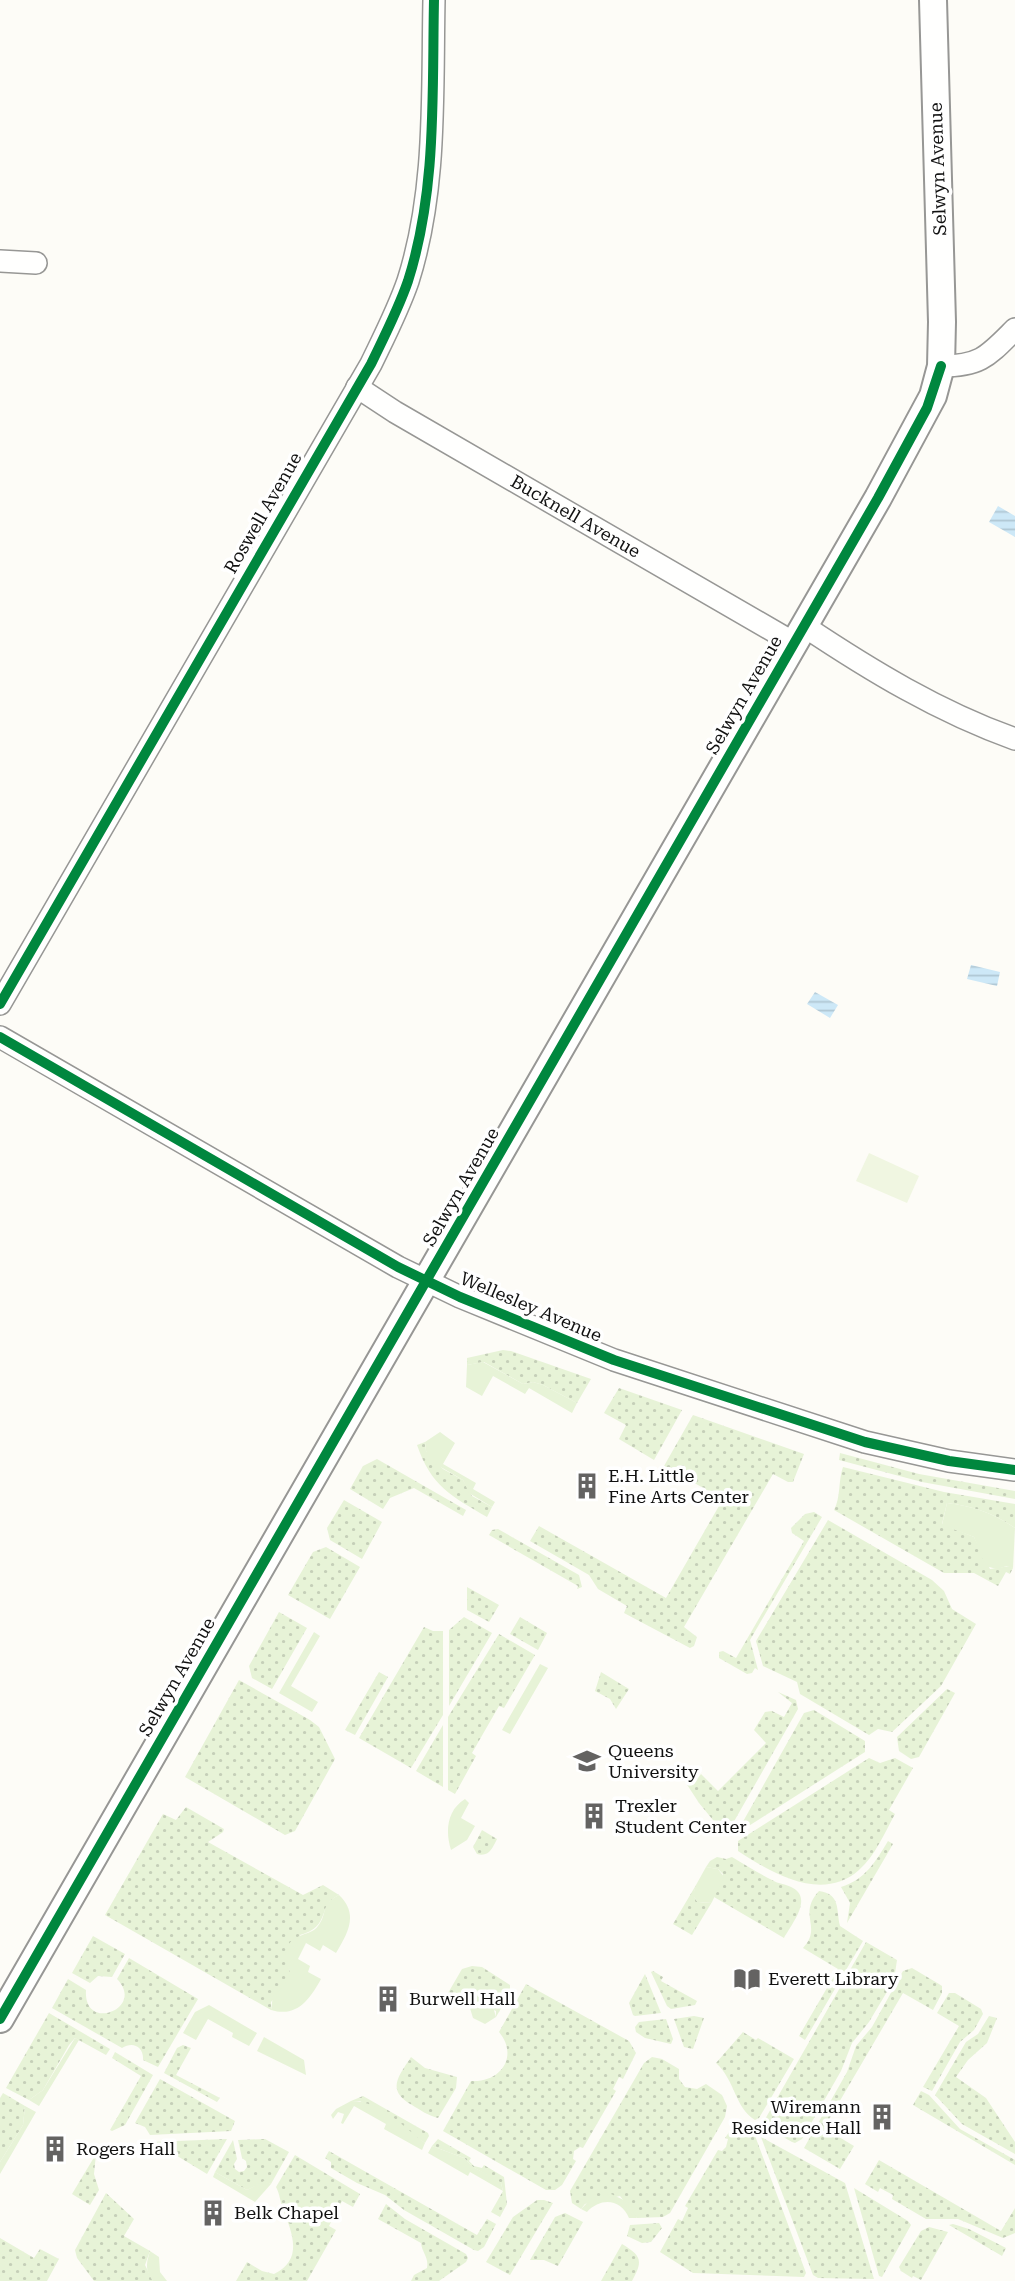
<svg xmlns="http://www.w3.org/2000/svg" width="1015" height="2281" font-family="'Roboto Serif',serif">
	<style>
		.grass { fill: url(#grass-dots) }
		.garden { fill: #e7f3d7 }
		.pitch { fill: #f0f6e1 }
		.water { fill: url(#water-rules) }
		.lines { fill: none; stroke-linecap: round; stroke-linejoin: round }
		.minor-casing { stroke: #979795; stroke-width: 24 }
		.tertiary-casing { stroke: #979795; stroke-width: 30 }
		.minor { stroke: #fffffe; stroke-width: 21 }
		.tertiary { stroke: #fffffe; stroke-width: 26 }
		.cycleway-casing { stroke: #fff; stroke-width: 15 }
		.cycleway { stroke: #00873e; stroke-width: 10 }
		.labels { text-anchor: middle; stroke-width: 7; stroke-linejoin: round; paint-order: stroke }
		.street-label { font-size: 18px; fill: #111; stroke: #fff }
		.poi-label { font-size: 18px; fill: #111; stroke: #fff; text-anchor: start }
	</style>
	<defs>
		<pattern id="grass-dots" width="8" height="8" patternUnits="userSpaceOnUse" patternTransform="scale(1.75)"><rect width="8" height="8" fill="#e7f3d7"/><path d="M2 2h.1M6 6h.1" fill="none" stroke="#c5cfb8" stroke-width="1.8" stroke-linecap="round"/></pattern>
		<pattern id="water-rules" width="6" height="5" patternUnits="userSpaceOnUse" patternTransform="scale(1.75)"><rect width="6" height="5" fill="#cde8f7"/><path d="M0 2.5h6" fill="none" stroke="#afc6d3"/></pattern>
	</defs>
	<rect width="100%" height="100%" fill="#fdfcf7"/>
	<path class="grass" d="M503,1350l8,1 80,28 -14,24 -34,-18 -10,-3 -10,2 -39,-22 -17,3v-7z
		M619,1388l63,22 -28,50 -35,-21 7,-14 -22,-12z
		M693,1415l111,39 -11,28h-5l-15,-8 -89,153 13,10 -3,9 -4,2 -66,-35 3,-7 -29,-17 -9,-14 -59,-34 9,-15 127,72 57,-99 -59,-33z
		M425,1442l1,9 17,18 20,11 9,16 20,11 -5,10c-36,-21 -56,-31 -70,-72z
		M840,1453l79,21 96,17v8l-93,-17 -83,-22z
		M377,1459l89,51 -3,6 -49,-28 -24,10 -7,11 -33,-20 13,-23z
		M843,1467l101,25 71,12v24c-22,-15 -42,-22 -68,-25l-5,21 32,13 16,32 20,-3 3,2 -3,6 -4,-2 -8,14 -24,-13h-30l-110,-63c7,-13 4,-29 9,-43z
		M344,1500l38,22 -20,37 -32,-19 -3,-12z
		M814,1512l8,5 -72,123 8,30 -3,-2 -3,5 -5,1 -28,-16v-6l4,-1 13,7 68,-117 -12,-8 -1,-5 14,-14z
		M828,1520l104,60 12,11 8,18 24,15 -35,62 -49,46 -14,-3 -9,6 -69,-41 -3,-12 -34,-16 -7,-25z
		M498,1529l81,46 3,12 -5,2 1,-3 -89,-51 3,-5z
		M326,1547l34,20 -30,52 -42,-24 25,-43z
		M467,1587l32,18 -10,17 -22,-12z
		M279,1612l28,16 -35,61 -20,-11 -3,-12z
		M464,1617l28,16 -43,73v-76z
		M520,1617l27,16 -9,17 -28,-16z
		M424,1627l9,4h10v84l-32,53 -52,-30z
		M499,1634l36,21 -31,53 -5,-2 -27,47 4,3 -21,38 -7,-4v-73z
		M379,1672l9,5 -33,58 -10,-5z
		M601,1672l28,17 -13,20 -6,-10 -15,-8z
		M239,1680l71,40 9,7 16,32 -40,72 -10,4 -100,-58z
		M947,1689l8,4 -36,64 -8,2 -12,-8 -2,-14z
		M778,1692l18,8 2,9 -70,123 -6,-1 -23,-28 -15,-23 14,-2 3,-4 17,17 48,-48 -12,-13 11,-18 7,-1 12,6 8,-14z
		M814,1710l51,31v11l-129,82 68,-121z
		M443,1725v62l-27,-16z
		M869,1758l11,5 15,-5 18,10 -24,42 6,4c-10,18 -20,42 -36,56 -37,33 -87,3 -121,-19v-10z
		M186,1807l38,22 -1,3 -15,10 95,53 20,-10 16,10c-23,11 -7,31 -39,40l-12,29 3,12 -4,8 -16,18v8l-166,-95 58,-101 13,6z
		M482,1830l15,9c-5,10 -8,18 -20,15l-4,-7z
		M888,1841l5,3 -46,79 3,-20 -9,-16c24,-7 35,-26 47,-46z
		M717,1857l9,2 6,-2c13,8 26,16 40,23 6,4 15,4 21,8 20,11 -2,37 -9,50l-70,-41 9,-23 -5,-5 -12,-2 4,-6z
		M696,1885c-2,8 -4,12 3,18l13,-1 -20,33 -19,-11z
		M819,1891c22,3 17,19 21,35l23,15 -58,99 -6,-4 39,-67 -35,-21c20,-21 -6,-33 16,-57z
		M93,1936l32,18 -13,23 -14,-1 -8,7 -18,-10z
		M866,1942l31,18 -3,20 -25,42 -17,21 -11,28 -39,68 -7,4 -3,-1 -28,-16v-5z
		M129,1958l69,41 -40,68 -15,-7c1,-13 -10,-19 -21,-12l-70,-40 16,-29 18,11c-3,43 60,19 31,-11z
		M472,1966l10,1 28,18v8l-14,24v-6l-29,-13 -3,4 -16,-9 14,-24z
		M912,1968l27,16 3,2v7l-9,17 -30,-17 -79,135 30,18 -14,23 -36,-21 43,-76 9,-26 16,-19 31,-56z
		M653,1971l10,6 -2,4 36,20 -2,4 -24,4 -4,-3 -16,-34z
		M645,1974l16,39 -26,3 -2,-1 -4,-12z
		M526,1984l103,57 7,12 -13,26 -4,-2 -6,12 3,2 -33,57 -3,-1 -6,4 -1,8 3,2 -14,24 -7,5h-9l-103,-59 28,-50c30,2 48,-25 28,-49z
		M949,1993h6l26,16 2,5 -9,16 -14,12 -28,49 -9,-4 36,-61 -22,-13z
		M49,2013l61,36 -4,6 -31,-17 -6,7 -26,45 -14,10 -23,-12z
		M694,2016l10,2 -11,31 -9,-2 -10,-28z
		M989,2016l8,2 -10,25 -19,17 -12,17 30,21 29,44v12l-53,-30 -27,-29 31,-53 12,-8z
		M666,2019l7,20 -2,5 -26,-6 -9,-6 -1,-5 4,-5z
		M743,2032l13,8 2,-2 36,21 -35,59 -4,2c-20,-12 -20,-40 -39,-57z
		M183,2045l8,3 -15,27 44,23 -3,4 -53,-29 13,-25z
		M115,2052l38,23 -28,50 -13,6 -2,-1 31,-54 -29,-18z
		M411,2057l14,11 32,9 -1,11 -18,30c-9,-2 -18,-8 -26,-13 -26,-15 -14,-28 -1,-48z
		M652,2057l10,2 17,10v10l6,8 12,2 9,-5 16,11 5,11 -2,11 -55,96 -7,4 -26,1 -17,-22 -35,8 -4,5 -9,-6 -2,-12 74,-128z
		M160,2079l75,42 -4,10 -81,4 -5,-8 -10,-4z
		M921,2091l8,4 31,34 55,31v5l-102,-60z
		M3,2093l22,13 -2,19 -23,37v-64z
		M363,2096l65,37 1,3 -4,7 -65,-42h-9z
		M736,2122l18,11 52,140 -2,4 -111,-4 -33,-21 18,-33 4,2 6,-13 -3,-2 33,-56 4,1 4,-4 2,-8 -3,-1z
		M761,2137l84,46 29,96 -56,-1 -5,-3z
		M227,2139l-20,35 -43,-26 -2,4 -10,-6 -1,-4z
		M265,2139l24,13 -18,32 -7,-2 -17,8 -32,-18 18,-32 4,19 -3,5 1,5 4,3 5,-1 3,-4 -1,-6 -4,-3 -4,-18z
		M438,2139l33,19 -2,3 5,5 8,2 2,-3 20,12 3,27 -7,13 -9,-5 12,-21 -2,-8 -28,-16 -9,-9 -32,-12z
		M329,2151l148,84 10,-16 9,5 -12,23 -6,4 -4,-1 -70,-40 -19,-15 -28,-12 -26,-15v-6l-6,-4z
		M96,2154l-2,20 5,16 -9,15 -18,-11z
		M295,2155l65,39 -7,13 -11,-6 -13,25 7,4 -29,51h-71l11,-19 15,9 12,3c30,-15 18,-41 9,-65 -3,-7 -3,-15 -7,-22z
		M879,2160l122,71 14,-23v25l-12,5 -45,-19h-32l-34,-20 1,-4 -13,-7 -2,4 -13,-8z
		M854,2188l54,33 3,4 -29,52 -3,-1z
		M106,2193l28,26 -10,17 26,15 -5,14 8,16h-59l-17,-23 -2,-8z
		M537,2200h7l9,3 -43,72 -24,-13 27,-45z
		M386,2204l19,15 61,35 2,4 -2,4 -27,19h-28l3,-6 13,-7c2,-11 -5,-15 -6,-25l-43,-24z
		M565,2213l18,9 -25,44 -14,-6h-14l25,-43z
		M659,2223l3,5 -11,14 -9,1 -15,-7 3,-11z
		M953,2224l16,5 37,19 -4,8 -53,-31z
		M929,2227l19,5 -27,48 -8,-4 -1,2 -11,-7 -2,-4 22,-36z
		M0,2238l34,20 6,-9 19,10 -12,22h-47z
		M622,2244c20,12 21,17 10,37h-31z"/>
	<path class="garden" d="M483,1362l40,22 10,-2 10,3 34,18 -5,10 -43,-25 -4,6 -32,-18 -11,20 -16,-9 1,-22z
		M440,1432l15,11 -12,21 33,19 -3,6 22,13 -3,5 -23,-14 -6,-13 -31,-18 -6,-11 -1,-9z
		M947,1503c26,3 46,10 68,25l-2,40 -6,-2 -10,3 -12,-3 -11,-29 -32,-12z
		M314,1632l6,4 -29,50 27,16 -6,10 -33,-19z
		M540,1664l8,4 -38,66 -8,-4z
		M465,1799l4,4 -8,15 14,8 -8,14 -16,10c-6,-19 -4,-40 14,-51z
		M706,1867l12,2 6,8 -12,25 -14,1 -5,-8 3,-10z
		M339,1895c20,19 9,38 -3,58l-13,-8 -3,6 -14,-8 -8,16 12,7 -2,6 13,7c-11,20 -24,39 -50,31l2,-14c34,-30 5,-24 14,-48 6,-16 23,-11 31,-22 10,-12 2,-22 21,-31z
		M481,1994l9,3 6,20 -11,7 -12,-6 -4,-13 -5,-3 3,-4z
		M209,2005l48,28 -8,13 -17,-9 1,-4 -25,-14 -12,21 -13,-7 12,-21z
		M264,2037l40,23 2,15 -49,-24z
		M75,2038l4,2 -40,66 -10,-6 14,-10z
		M351,2101c30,0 51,25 74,42l-3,7 -38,-21 2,-5 -32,-18 -11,18 -2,-1 3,-9 -6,-2 -5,7 -2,-4 5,-6z
		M25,2106l11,6 -36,62v-12l23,-37z
		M432,2146l32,12 9,9 23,12 5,4 2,8 -33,-19 -2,4 -40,-23z
		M215,2172l32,18 17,-9 7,3 -16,18 -42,-25z
		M611,2194l17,8 9,16h-8c-8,-19 -28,-21 -42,-6l-6,-3 10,-10z
		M150,2251l9,6 1,15 7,9h-14c-8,-11 -7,-17 -3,-30z"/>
	<path class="pitch" d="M869,1153l50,23 -12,27 -51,-22z"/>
	<path class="water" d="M998,506l17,10v21l-26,-15z
		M971,965l29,7 -3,14 -30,-7z
		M815,992l23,13 -8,13 -23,-14z"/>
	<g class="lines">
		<g class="minor-casing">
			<g id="minor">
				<path d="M0,261l36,2"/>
				<path d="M941,366c40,0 47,-10 74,-37"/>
				<path id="s1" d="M357,387l38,25 399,231"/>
				<path d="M804,626c66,44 135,86 211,113"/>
				<path d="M0,1004l371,-640c13,-27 27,-54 37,-83 29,-91 24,-187 26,-281"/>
				<path d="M0,1037l398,230 62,30 154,63 251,82 84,19 66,9"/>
			</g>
		</g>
		<g class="tertiary-casing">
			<path id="tertiary" d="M0,2019l878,-1521 55,-102 8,-30 1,-44 -9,-322"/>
		</g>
		<use href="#minor" class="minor"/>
		<use href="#tertiary" class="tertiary"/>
		<g class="cycleway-casing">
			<path id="cycleway" d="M0,1004l371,-640c13,-27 27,-54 37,-83 29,-91 24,-187 26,-281
				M0,1037l398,230 62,30 154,63 251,82 84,19 66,9
				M0,2019l878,-1521 49,-90 14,-42"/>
		</g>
		<use href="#cycleway" class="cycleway"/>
	</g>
	<defs>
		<g id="building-bare" transform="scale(2.1)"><path d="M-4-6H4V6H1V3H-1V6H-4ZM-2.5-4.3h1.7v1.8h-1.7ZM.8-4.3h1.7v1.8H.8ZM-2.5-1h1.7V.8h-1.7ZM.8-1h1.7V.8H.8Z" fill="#646362" stroke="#fff" stroke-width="2.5" paint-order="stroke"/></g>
		<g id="university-bare" transform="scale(2.1)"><path d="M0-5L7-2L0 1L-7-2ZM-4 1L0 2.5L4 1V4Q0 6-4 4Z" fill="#646362" stroke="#fff" stroke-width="2.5" paint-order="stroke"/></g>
		<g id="library-bare" transform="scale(2.1)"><path d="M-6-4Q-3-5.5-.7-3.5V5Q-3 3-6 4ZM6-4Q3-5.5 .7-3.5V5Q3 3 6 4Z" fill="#646362" stroke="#fff" stroke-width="2.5" paint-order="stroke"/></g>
	</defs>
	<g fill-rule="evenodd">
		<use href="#building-bare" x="587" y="1486"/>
		<use href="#university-bare" x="587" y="1761"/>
		<use href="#building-bare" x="594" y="1816"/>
		<use href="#library-bare" x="747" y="1979"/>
		<use href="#building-bare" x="388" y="1999"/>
		<use href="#building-bare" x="882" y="2117"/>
		<use href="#building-bare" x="55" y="2149"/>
		<use href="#building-bare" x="213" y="2213"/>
	</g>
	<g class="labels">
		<g class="street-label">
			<text transform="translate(938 169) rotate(-92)" y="6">Selwyn Avenue</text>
			<text transform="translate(263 513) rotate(-60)" y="6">Roswell Avenue</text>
			<text dy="6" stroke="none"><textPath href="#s1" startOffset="254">Bucknell Avenue</textPath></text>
			<text transform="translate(744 695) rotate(-60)" y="6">Selwyn Avenue</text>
			<text transform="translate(461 1187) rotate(-60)" y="6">Selwyn Avenue</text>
			<text transform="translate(531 1307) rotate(23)" y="6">Wellesley Avenue</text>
			<text transform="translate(177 1677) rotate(-60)" y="6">Selwyn Avenue</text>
		</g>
		<g class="poi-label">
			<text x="608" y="1482">E.H. Little<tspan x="608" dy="21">Fine Arts Center</tspan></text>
			<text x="608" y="1757">Queens<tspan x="608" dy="21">University</tspan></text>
			<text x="615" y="1812">Trexler<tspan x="615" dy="21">Student Center</tspan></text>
			<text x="768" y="1985">Everett Library</text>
			<text x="409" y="2005">Burwell Hall</text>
			<text x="861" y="2113" text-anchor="end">Wiremann<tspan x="861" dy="21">Residence Hall</tspan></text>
			<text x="76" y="2155">Rogers Hall</text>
			<text x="234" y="2219">Belk Chapel</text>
		</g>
	</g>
</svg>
